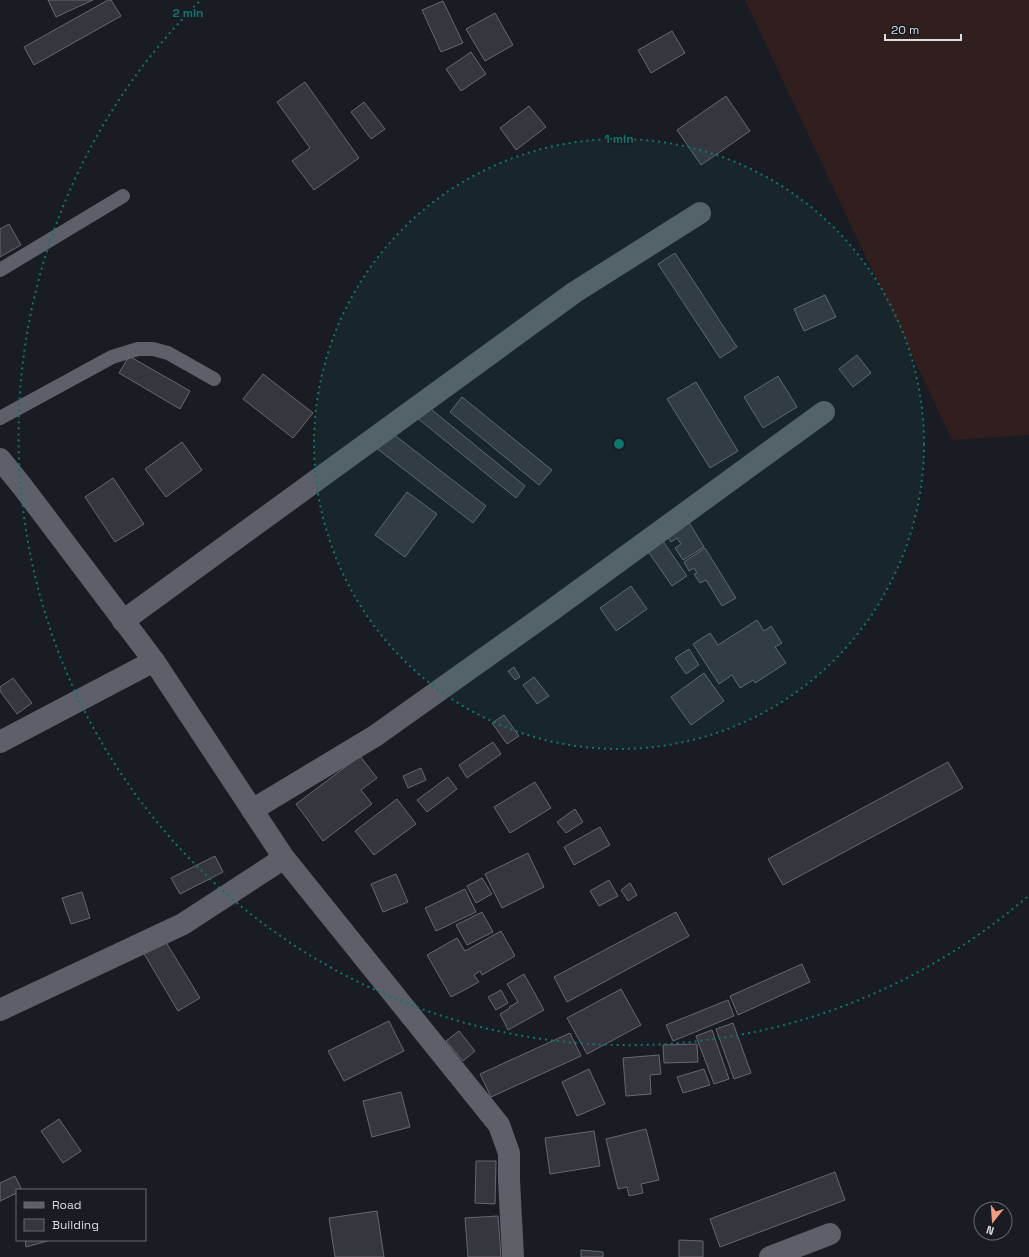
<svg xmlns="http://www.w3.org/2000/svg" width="1029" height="1257" font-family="'Space Grotesk',sans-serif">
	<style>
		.industrial { fill: #311e1e }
		.building { fill: #36363e; stroke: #686771 }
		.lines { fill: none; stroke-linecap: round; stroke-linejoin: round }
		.service { stroke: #5e6069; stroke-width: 14 }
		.minor { stroke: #5e6069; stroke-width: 22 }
		.ring { fill: none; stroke: #0f766e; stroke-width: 2; stroke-dasharray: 2 4 }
		.centre { fill: #0f766e; stroke: #1a1c23; stroke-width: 2 }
		.ring-label { font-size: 12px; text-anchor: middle; font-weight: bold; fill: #0f766e; stroke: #1a1c23; stroke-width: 3; stroke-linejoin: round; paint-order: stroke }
	</style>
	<rect width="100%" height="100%" fill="#1a1c23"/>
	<path class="industrial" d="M745,0h284v435l-77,5z"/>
	<path class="building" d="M48,0h45l-37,17z
		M108,0h3l10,16 -87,49 -10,-18z
		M443,1l20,42 -22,9 -19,-42z
		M495,13l18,32 -28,16 -19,-32z
		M672,31l13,22 -34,20 -13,-23z
		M471,52l15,22 -25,17 -15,-22z
		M305,82l54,76 -45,32 -22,-29 18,-13 -33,-46z
		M726,96l24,35 -49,34 -24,-35z
		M364,102l21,27 -14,10 -20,-27z
		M529,106l17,21 -30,23 -16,-22z
		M9,224l12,21 -21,12v-28z
		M675,253l62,94 -17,11 -62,-94z
		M825,295l11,22 -32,14 -10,-22z
		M857,355l14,18 -18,14 -14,-18z
		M129,356l61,35 -10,18 -61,-36z
		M263,374l50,39 -20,25 -50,-39z
		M778,376l19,31 -34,21 -19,-31z
		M696,382l42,69 -28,17 -43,-69z
		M462,397l90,73 -13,15 -89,-73z
		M426,405l99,81 -9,12 -100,-81z
		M388,430l98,76 -13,17 -98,-76z
		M182,442l20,28 -36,27 -21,-28z
		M113,478l31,46 -29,18 -30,-45z
		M407,492l30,22 -32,43 -30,-22z
		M687,519l17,28 -21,13 -8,-12 6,-4 -4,-6 -6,4 -6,-10z
		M662,540l25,36 -15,10 -25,-36z
		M705,548l31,50 -14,8 -16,-26 -6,3 -6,-9 3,-1 -3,-5 -5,3 -5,-9z
		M631,586l16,23 -31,22 -16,-23z
		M757,620l7,11 7,-5 11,17 -7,4 11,16 -31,20 -2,-3 -13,8 -8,-13 -13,9 -26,-40 17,-11 8,12z
		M689,649l10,16 -13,9 -11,-16z
		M514,667l6,10 -5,3 -7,-9z
		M704,673l20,28 -33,24 -20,-28z
		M534,677l15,19 -12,8 -14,-19z
		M13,678l19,25 -15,11 -17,-23v-4z
		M504,715l15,21 -12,8 -15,-21z
		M493,742l8,12 -34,24 -8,-13z
		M360,756l17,22 -16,12 11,14 -49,37 -27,-37z
		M948,762l15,26 -180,97 -15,-26z
		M421,768l5,12 -18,8 -5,-12z
		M448,777l9,12 -30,23 -10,-12z
		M535,782l16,26 -41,25 -16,-26z
		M397,799l19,25 -42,31 -19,-24z
		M575,809l8,13 -17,11 -9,-11z
		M600,827l10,18 -36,20 -10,-18z
		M528,853l16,34 -42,21 -17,-34z
		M215,856l8,16 -43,22 -9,-16z
		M396,874l12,28 -25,10 -12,-28z
		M482,878l10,16 -16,9 -9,-17z
		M609,880l9,16 -19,10 -9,-15z
		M630,883l7,12 -9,6 -7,-11z
		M465,889l11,23 -40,19 -11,-23z
		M82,892l8,26 -19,6 -9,-26z
		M482,912l11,20 -26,13 -11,-20z
		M676,912l13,24 -122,66 -13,-25z
		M501,931l14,25 -33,19 -2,-4 -6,4 5,7 -28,15 -24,-42 30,-17 8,13z
		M164,939l36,59 -22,13 -35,-59z
		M802,964l8,18 -72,33 -8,-19z
		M524,974l20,36 -36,20 -8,-16 10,-6 -1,-1 9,-5 -11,-18z
		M621,989l20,36 -54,29 -20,-36z
		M501,990l7,13 -12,7 -8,-13z
		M728,1000l6,16 -61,25 -7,-16z
		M389,1021l15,30 -60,30 -16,-30z
		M733,1023l18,50 -17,6 -18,-50z
		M712,1030l17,49 -15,5 -18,-48z
		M459,1031l16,20 -12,10 -17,-20z
		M570,1033l11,23 -90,41 -11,-23z
		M697,1044l1,18 -34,1 -1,-18z
		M659,1055l2,19 -11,1 1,19 -25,2 -3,-38z
		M589,1069l16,35 -28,12 -15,-34z
		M704,1069l6,16 -27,8 -6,-16z
		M401,1092l9,35 -38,10 -9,-36z
		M59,1119l22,32 -18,12 -22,-32z
		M646,1129l13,51 -18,4 2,9 -14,3 -2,-9 -9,2 -12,-50z
		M594,1131l6,35 -50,8 -5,-36z
		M476,1161h20l-1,43 -20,-1z
		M835,1172l10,28 -125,47 -10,-28z
		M15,1176l7,14h-5v3l-17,8v-18z
		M377,1211l7,46h-49l-6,-39z
		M498,1216l3,41h-33l-3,-39z
		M25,1240h26l-25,7z
		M679,1240l24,1v16h-24z
		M581,1250l22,2v5h-22z"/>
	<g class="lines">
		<path class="service" d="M0,270l123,-74
			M0,418l112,-61 26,-8h15l15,4 46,26"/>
		<path class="minor" d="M0,459l22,27 132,175 130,197 215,267 10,28v27l4,77
			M123,621l452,-329 125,-79
			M0,742l154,-81
			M252,810l123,-74 173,-123 276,-201
			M0,1010l183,-86 101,-66
			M770,1257l60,-23"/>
	</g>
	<circle cx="619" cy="444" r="305" fill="#0f766e" fill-opacity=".12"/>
	<g class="ring">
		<circle cx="619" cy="444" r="305"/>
		<path d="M1027 897A610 610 0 0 1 199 2"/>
	</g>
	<circle cx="619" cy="444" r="6" class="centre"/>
	<g class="ring-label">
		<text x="188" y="17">2 min</text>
		<text x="619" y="143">1 min</text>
	</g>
	<rect x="16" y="1189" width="130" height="52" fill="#1a1c23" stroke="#67696f"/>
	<rect x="24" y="1202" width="20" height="6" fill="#5e6069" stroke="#67696f"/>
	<text x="52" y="1209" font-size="12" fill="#dbdce1">Road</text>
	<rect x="24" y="1219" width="20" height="12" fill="#36363e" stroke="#67696f"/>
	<text x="52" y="1229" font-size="12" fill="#dbdce1">Building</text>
	<g transform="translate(993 1221) rotate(197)"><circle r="19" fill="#1a1c23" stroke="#67696f"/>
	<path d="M0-3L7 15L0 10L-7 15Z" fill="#f39f84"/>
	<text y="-6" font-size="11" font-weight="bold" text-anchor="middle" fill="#dbdce1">N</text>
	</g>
	<path d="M885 34v6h76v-6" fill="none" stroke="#dbdce1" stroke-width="2"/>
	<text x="891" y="34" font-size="12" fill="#dbdce1" stroke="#1a1c23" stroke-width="3" paint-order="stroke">20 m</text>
</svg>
